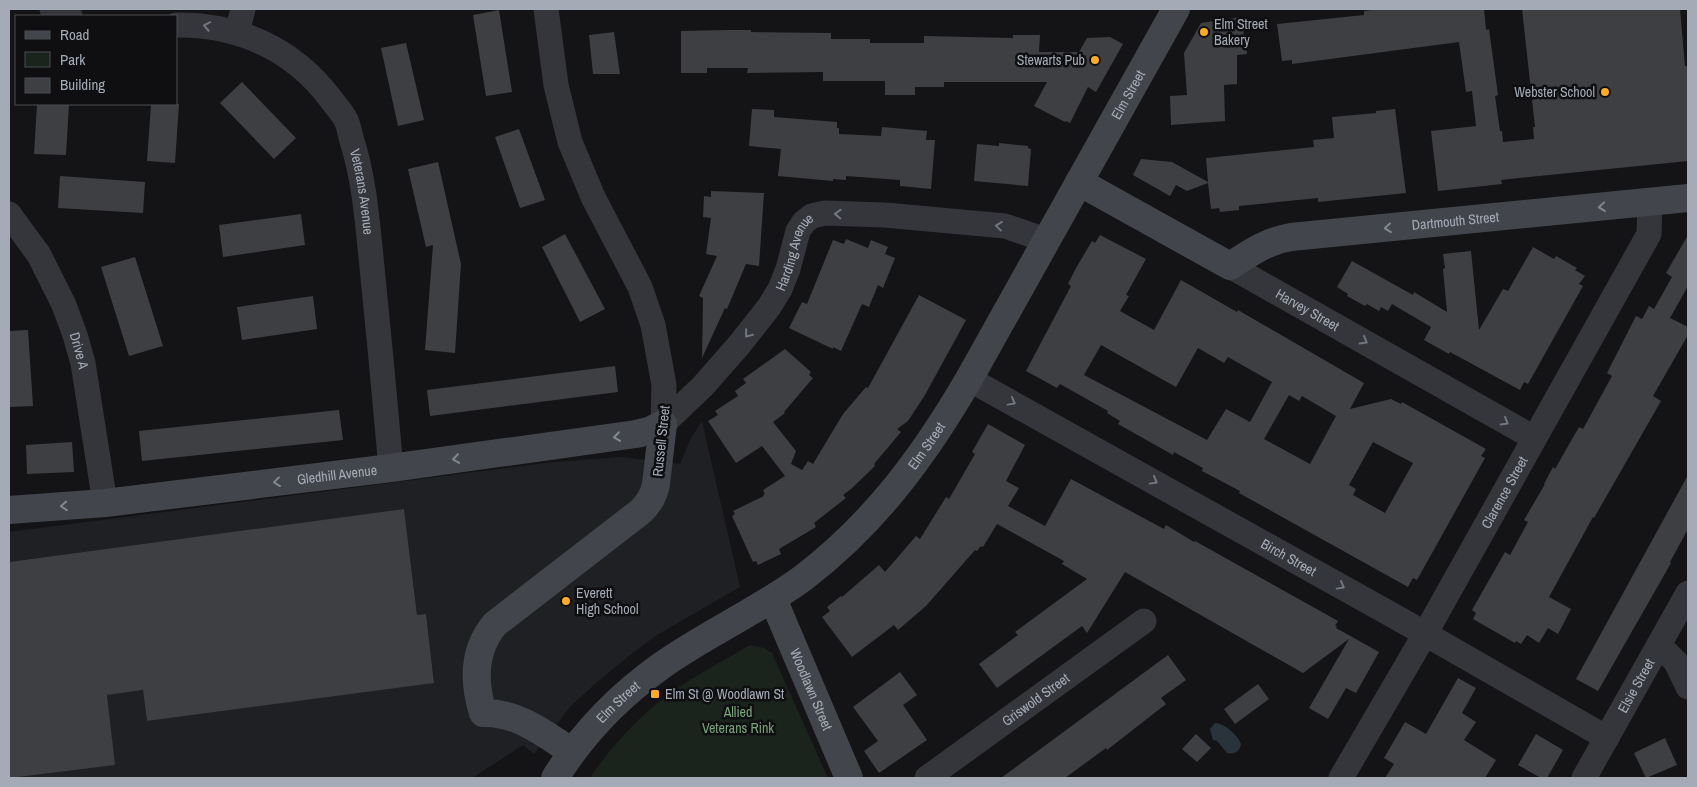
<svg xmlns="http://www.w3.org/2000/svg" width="1697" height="787" font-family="'Archivo Narrow',sans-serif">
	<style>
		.built { fill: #1f2023 }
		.green { fill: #1b241c }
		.water { fill: #29333b }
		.building { fill: #3d3f43; fill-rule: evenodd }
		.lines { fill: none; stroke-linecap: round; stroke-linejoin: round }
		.street { stroke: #34363b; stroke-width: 25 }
		.secondary { stroke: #42454b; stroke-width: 28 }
		.oneway { stroke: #72767f }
		.oneway2 { stroke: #828791 }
		.poi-dot { fill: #ffac22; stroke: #0f0f11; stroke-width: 2 }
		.labels { text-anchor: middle; stroke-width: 5; stroke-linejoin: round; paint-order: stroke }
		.poi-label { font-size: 14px; fill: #a4abb7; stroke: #0f0f11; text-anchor: start }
		.street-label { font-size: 14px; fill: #a4abb7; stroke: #0f0f11 }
		.park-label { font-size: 14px; fill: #79a47a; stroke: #0f0f11 }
	</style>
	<rect width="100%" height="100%" fill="#141416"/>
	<path class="built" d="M702,421l38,166 -83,48 -23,17 -38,31 -26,24 -36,47 -11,-9 -51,33h-463v-33l102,-13 -4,-37 36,-5 4,31 287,-39 -8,-68 -9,1 -13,-106 -216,33 -1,-4 -178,24v-30l544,-70 68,-5 59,7 11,-26z"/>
	<path class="green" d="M750,645l14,3 8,5 56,125h-238c19,-29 49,-62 78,-83 26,-19 55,-34 82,-50z"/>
	<path class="water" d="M1215,723c9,0 23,12 26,21 -1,7 -6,11 -14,9l-10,-12 -4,-1 -3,-11z"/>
	<path class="building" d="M1381,9h103l2,21 3,-1 9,66 -3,1 5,35h2l1,11 31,-3 -1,-12h2l-13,-118h158l5,57h3v95l-149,15 -38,4 1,4 -64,7 -7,-60 45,-5 -4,-35 -6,1 -7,-50 -167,22v-4l-10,1 -5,-37 87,-9v-4z
		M499,10l13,82 -26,4 -13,-81z
		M1241,17l6,37 -10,1v29l-13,1 1,36 -54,4 -1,-29 17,-1 -3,-42 17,-30z
		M728,30h23v2l80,1v6h39v4h54v-7l89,2v-3h27l-1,17h40l8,-14 23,-1 13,7 -27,48 -8,-5 -18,36 -4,-2 -1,1 -31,-16 13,-24h-103v5h-29v8h-30v-14h-62v-9l-76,1 1,-5h-41v5h-26v-42z
		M614,32l6,42h-27l-4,-39z
		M406,43l18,77 -26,6 -17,-78z
		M242,82l54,56 -22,21 -54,-56z
		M37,104h32l-3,51 -32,-1z
		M151,104h28l-4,59 -28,-2z
		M752,109l22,1v7l63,5v6h2v6l42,2 1,-9 45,4 -1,9h9l-4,49 -31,-3v-6l-54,-4v4l-13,-1v2l-55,-5 3,-27 -32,-3z
		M1395,109l11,84 -88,9v-4l-79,8v4l-19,2 -1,-4 -8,1 -3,-26 -21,8 -11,-6 -6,11 -37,-21 8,-16 31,3 36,20 -2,-24 108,-11 -1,-7 21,-2 -2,-21 44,-4v-2z
		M519,129l26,71 -25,8 -25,-71z
		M999,143l29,3v2l3,1 -3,37 -54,-5 3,-37 22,2z
		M438,162l23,102 -6,89 -30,-3 8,-105 -7,2 -18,-78z
		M60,176l85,6 -2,31 -85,-5z
		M711,191l53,2 -5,73 -13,-2 -19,45 -2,-1 -23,50 1,-60 -4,-2 18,-40 -11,-2 5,-36 -8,-1 1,-21 7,1z
		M301,214l4,31 -82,12 -4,-32z
		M565,234l40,75 -25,13 -38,-75z
		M1100,235l46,24 -20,36 3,1 -9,15 34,19 27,-50 56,32 1,-2 126,73 -14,26 41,-10 10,5 1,-2 84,47 -5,7 4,2 -68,122 -4,-2 -5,9 -169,-94 1,-2 -38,-20 1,-3 -29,-16 -1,3 -55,-31 2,-3 -13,-8 1,-2 -48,-27 -3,4 -31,-17 45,-85 -3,-2 8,-16 16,-27 3,2zM1101,345l75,42 22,-39 26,15 4,-6 44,25 -22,40 -24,-13 -19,31 -123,-65zM1289,395l10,6 3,-5 34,20 -26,48 -46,-25zM1373,442l40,21 -28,50 -32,-18 3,-6 -7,-4z
		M1688,235v51l-18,32 18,9v8l-35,61 8,5 -67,117 -1,-1 -44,80 22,12 -13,25 -10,-6 -9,15 -12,-8 -6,9 -5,-3 -1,2 -42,-24 3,-6 -4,-3 33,-58 5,3 18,-33 -4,-2 21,-36h-1l9,-17 2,2 24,-42 4,2 29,-53 -5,-3 29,-57 6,3 7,-13 5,3 18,-32 -6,-4z
		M846,239l22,9 3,-8 17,7 -3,7 10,4 -12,30 -5,-3 -9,22 -7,-3 -21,47 -8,-4v2l-44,-21 13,-26 5,2 26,-64 11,4z
		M1533,247l21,12 2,-3 21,12 -2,2 10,6 -6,8 4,2 -55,98 -4,-2 -4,8 -70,-38 -1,2 -25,-14 7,-13 -39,-23 -4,7 -7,-4 -2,4 -12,-7 -2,2 -18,-10 1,-2 -11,-7 15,-26 61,34 1,-3 33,20 -4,-43 2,-1 -2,-14 28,-3 8,79 24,-41 5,2z
		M135,257l28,89 -34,10 -28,-89z
		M919,295l47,25 -41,75 -17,26 -11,8 4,3 -27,32 1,2 -24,23 -8,6 3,3 -32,25 2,4 -37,22 2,5 -23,11 -2,-4 -3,1 -21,-46 3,-2 -2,-3 31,-15 -1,-1 2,-1 -2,-4 22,-14 -23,-30 -26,17 -28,-42 10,-6 -3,-4 23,-15 -3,-5 11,-8 -3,-4 42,-30 26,23 -2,3 4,3 -29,34 1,1 -12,9 23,29 -5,13 11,6 6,-9 5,3 30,-50 23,-27 2,1z
		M313,296l4,33 -75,11 -5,-33z
		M28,330l5,76 -24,1v-76z
		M615,366l3,26 -188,24 -3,-26z
		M339,410l4,30 -201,21 -3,-30z
		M988,424l37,21 -19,36 13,7 -11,18 37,20 26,-47 93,50 2,-4 28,17 1,-1 143,80 -3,5h2l-1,2 43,24 -23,41 -10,-5 -18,31 -19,-11 40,-69 -46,34 -178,-101 -38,61 -5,-7 -85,62 -18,-24 39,-29 -3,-3 72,-53 -25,-15 2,-3 -67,-37 -14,23 -2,-1 -4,5 -2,-1 -49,56 -28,24 -4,-5 -42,32 -30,-40 8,-6 -3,-4 14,-11 1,1 37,-32 6,7 31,-36 4,3 26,-42 3,2 26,-45 -3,-2z
		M72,442l2,30 -47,2 -1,-29z
		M1688,475v54l-18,33 1,1 -73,128 -22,-12z
		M404,509l13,106 9,-1 8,69 -287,38 -4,-31 -36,5 8,70 -106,13v-216z
		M1168,655l18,25 -25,18 5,6 -59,46 -1,-2 -41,30h-64z
		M900,672l17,23 -14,10 24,35 -48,33 -15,-22 14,-10 -25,-34z
		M1458,678l18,10 -14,25 14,9 -12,18 32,20 -11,18h-100l9,-14 -10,-6 21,-36 21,12z
		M1258,684l11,15 -34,25 -11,-15z
		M1196,734l15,14 -14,14 -15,-13z
		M1536,734l27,16 -16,28h-6l-23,-13z
		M1665,738l12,27 -31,13 -12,-25z"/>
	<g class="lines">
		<g class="street">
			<path d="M52,9l18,7"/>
			<path d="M546,9l10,76 14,57 23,55 47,90 13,38 11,60 -1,39"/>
			<path id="s1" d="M176,25c62,-1 117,24 154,73 5,7 12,14 16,22 3,6 4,15 6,21 12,38 15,77 19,116 7,70 14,141 20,211"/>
			<path d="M237,32l6,-23"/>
			<path id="s2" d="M9,214l30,41 25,50 11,30 8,28 22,140"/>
			<path id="s3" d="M1230,266l304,172"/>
			<path id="s4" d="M969,379l432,241 206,118"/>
			<path id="s5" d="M663,424l40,-38 36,-41 30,-38 11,-18 8,-20 10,-38 6,-9 8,-6 13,-3 60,2 120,11 41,14"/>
			<path d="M1659,645l17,17 12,25"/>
			<path id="s6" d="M927,778l217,-157"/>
			<path id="s7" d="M1341,778l84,-144 224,-400 1,-32"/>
			<path id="s8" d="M1584,778l104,-185"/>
		</g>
		<g class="secondary">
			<path id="s9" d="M1079,182l151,84c20,-13 37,-25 61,-29l397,-39"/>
			<path id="s10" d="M9,510l96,-7 286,-35 245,-34 13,-3 14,-7"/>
			<path id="s11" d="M773,599l76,179"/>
			<path d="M572,752c-28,-19 -55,-40 -89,-39 -10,-32 -10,-63 12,-89l145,-112c9,-8 14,-17 16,-28l7,-60"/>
			<path id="s12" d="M555,778c27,-44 64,-82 106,-112 45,-32 97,-55 142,-88 72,-55 121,-122 166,-199l207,-370"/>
		</g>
	</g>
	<defs><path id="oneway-chevron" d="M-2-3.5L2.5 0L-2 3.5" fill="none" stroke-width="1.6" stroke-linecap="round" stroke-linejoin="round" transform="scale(1.25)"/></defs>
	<g class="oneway">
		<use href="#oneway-chevron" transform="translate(207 26) rotate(-169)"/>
		<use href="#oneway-chevron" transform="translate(838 214) rotate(-178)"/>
		<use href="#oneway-chevron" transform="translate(999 226) rotate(-173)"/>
		<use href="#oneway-chevron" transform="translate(748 334) rotate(129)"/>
		<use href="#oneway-chevron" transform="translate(1364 341) rotate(30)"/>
		<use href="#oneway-chevron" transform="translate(1012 402) rotate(29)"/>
		<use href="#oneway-chevron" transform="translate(1505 422) rotate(30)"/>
		<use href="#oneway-chevron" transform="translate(1154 481) rotate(29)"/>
		<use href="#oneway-chevron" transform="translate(1341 586) rotate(29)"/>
	</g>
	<g class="oneway2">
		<use href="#oneway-chevron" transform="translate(1602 207) rotate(174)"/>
		<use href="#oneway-chevron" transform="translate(1388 228) rotate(174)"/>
		<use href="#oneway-chevron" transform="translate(617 437) rotate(172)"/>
		<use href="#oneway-chevron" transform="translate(456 459) rotate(172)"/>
		<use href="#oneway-chevron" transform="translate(277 482) rotate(173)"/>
		<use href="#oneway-chevron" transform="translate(64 506) rotate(176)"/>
	</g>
	<g class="poi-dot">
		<circle cx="1204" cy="32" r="5"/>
		<circle cx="1095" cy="60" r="5"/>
		<circle cx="1605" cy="92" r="5"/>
		<circle cx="566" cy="601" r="5"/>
		<rect x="650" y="689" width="10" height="10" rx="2.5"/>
	</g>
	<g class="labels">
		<g class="poi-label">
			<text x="1214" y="29">Elm Street<tspan x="1214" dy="16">Bakery</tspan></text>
			<text x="1085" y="65" text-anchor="end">Stewarts Pub</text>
			<text x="1595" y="97" text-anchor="end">Webster School</text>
			<text x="576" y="598">Everett<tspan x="576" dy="16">High School</tspan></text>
			<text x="665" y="699">Elm St @ Woodlawn St</text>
		</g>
		<g class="street-label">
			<text dy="5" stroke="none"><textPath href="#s12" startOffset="909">Elm Street</textPath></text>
			<text dy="5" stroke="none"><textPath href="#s1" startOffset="278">Veterans Avenue</textPath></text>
			<text dy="5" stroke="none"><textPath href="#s9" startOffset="406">Dartmouth Street</textPath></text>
			<text dy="5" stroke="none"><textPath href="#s5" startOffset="219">Harding Avenue</textPath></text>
			<text dy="5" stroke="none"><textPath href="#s3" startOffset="89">Harvey Street</textPath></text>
			<text dy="5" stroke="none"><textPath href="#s2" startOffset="155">Drive A</textPath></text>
			<text transform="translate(661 441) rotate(-84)" y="5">Russell Street</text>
			<text dy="5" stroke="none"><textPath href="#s12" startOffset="504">Elm Street</textPath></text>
			<text dy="5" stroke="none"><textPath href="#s10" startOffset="330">Gledhill Avenue</textPath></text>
			<text dy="5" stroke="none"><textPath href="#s7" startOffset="329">Clarence Street</textPath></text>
			<text dy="5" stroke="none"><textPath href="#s4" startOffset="366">Birch Street</textPath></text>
			<text dy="5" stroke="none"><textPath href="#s8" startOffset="106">Elsie Street</textPath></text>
			<text dy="5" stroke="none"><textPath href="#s11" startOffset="98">Woodlawn Street</textPath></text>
			<text dy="5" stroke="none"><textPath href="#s6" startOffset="134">Griswold Street</textPath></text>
			<text dy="5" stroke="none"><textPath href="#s12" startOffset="99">Elm Street</textPath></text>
		</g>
		<g class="park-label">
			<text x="738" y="717">Allied<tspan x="738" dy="16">Veterans Rink</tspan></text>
		</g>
	</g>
	<rect width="1697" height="787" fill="none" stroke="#a4abb7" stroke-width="20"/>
	<rect x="15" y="15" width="162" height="90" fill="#0f0f11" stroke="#4b4d53"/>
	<rect x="25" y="31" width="25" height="8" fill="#42454b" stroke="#4b4d53"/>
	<text x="60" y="40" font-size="15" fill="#a4abb7">Road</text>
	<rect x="25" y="52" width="25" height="15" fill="#1b241c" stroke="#4b4d53"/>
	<text x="60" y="65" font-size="15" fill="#a4abb7">Park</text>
	<rect x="25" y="78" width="25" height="15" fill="#3d3f43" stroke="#4b4d53"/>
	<text x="60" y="90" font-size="15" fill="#a4abb7">Building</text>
</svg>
